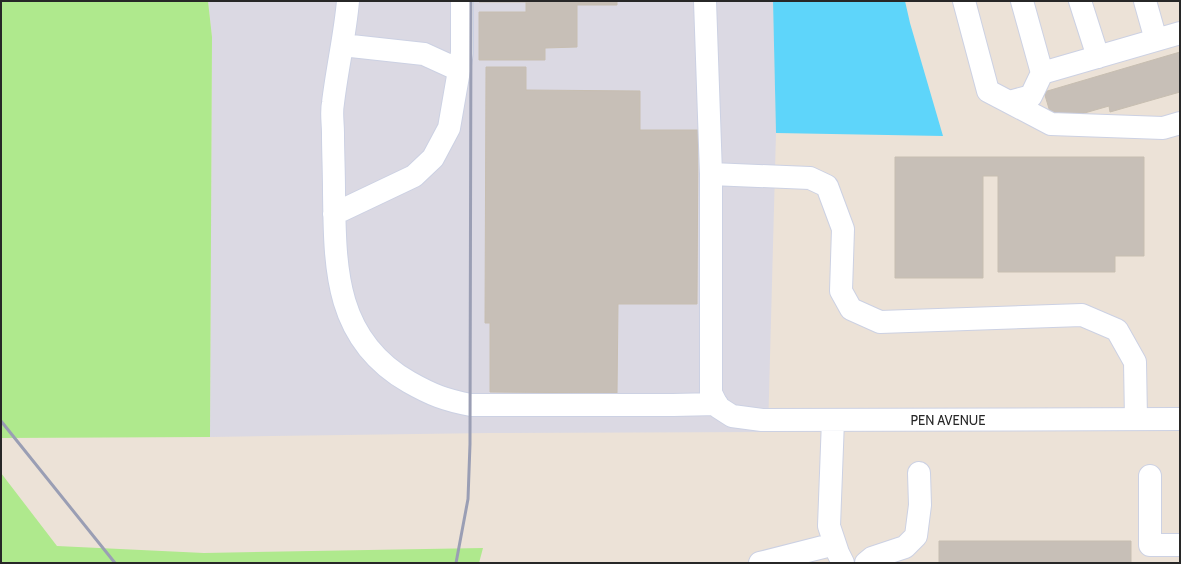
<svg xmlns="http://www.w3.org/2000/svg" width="1181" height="564" font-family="Cabin,sans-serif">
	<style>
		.industrial { fill: #dbd9e3 }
		.green { fill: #afe98d }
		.water { fill: #5ed5fa }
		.building { fill: #c7bfb7; stroke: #c7beb1 }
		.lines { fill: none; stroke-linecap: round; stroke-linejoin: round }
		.minor-casing { stroke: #ccd1e3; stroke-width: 24 }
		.minor { stroke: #fff; stroke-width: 22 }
		.rail { stroke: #9a9eb4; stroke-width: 3 }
		.labels { text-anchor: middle; stroke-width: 4; stroke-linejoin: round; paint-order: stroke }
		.street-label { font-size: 13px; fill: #272727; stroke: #fff }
	</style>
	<rect width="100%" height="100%" fill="#ece2d7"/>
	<path class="industrial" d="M208,1h565l3,132 -8,299 -279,1 -279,4 2,-400z"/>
	<path class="green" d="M1,1h207l4,36 -2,400 -209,1z
		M1,473l56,73 147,7 279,-5 -4,15h-478z"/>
	<path class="water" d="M773,1h132l5,22 33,113 -167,-3z"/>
	<path class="building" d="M479,1h138v4h-40v42l-32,1v12h-66v-48h47v-10h-47z
		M1180,52v40l-70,20 -1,-6 -56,16 -9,-30z
		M486,67h40v23l114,1v39h58l-1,174h-79l-1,89 -127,-1v-69h-5z
		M895,157h249v99h-29v16h-117v-96h-15v102h-88z
		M939,541h192v22h-192z"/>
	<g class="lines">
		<g class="minor-casing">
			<path id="minor" d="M348,1c-3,34 -11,68 -15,102 -2,10 0,20 0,30 0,19 1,38 1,58 1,76 0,148 75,191 23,13 36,18 62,23h202l44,-1
				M705,1l6,173v219l7,14 14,9 30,4 418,-1
				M964,1l24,90 21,11 22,-6 11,-23 138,-40
				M1022,1l20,72
				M1080,1l18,56
				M1145,1l11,39
				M342,45l82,9 35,16
				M1009,102l42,22 112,4 17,-5
				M711,174l99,4 17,8 16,43 -2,62 10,18 29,13 202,-7 35,15 18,32 1,57
				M334,214l80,-38 19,-18 16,-30 13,-75v-52
				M833,420l-4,106 9,27 5,10
				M1150,476v69h30
				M760,563l75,-19
				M866,563l6,-5 33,-11 11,-11 4,-31 -1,-32"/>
		</g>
		<use href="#minor" class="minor"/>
		<path class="rail" d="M1,421l114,142
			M456,563l12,-64 2,-55 1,-443"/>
	</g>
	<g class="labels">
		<g class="street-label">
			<text x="948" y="425">PEN AVENUE</text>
		</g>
	</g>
	<rect width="1181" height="564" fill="none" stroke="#272727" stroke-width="4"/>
</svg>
